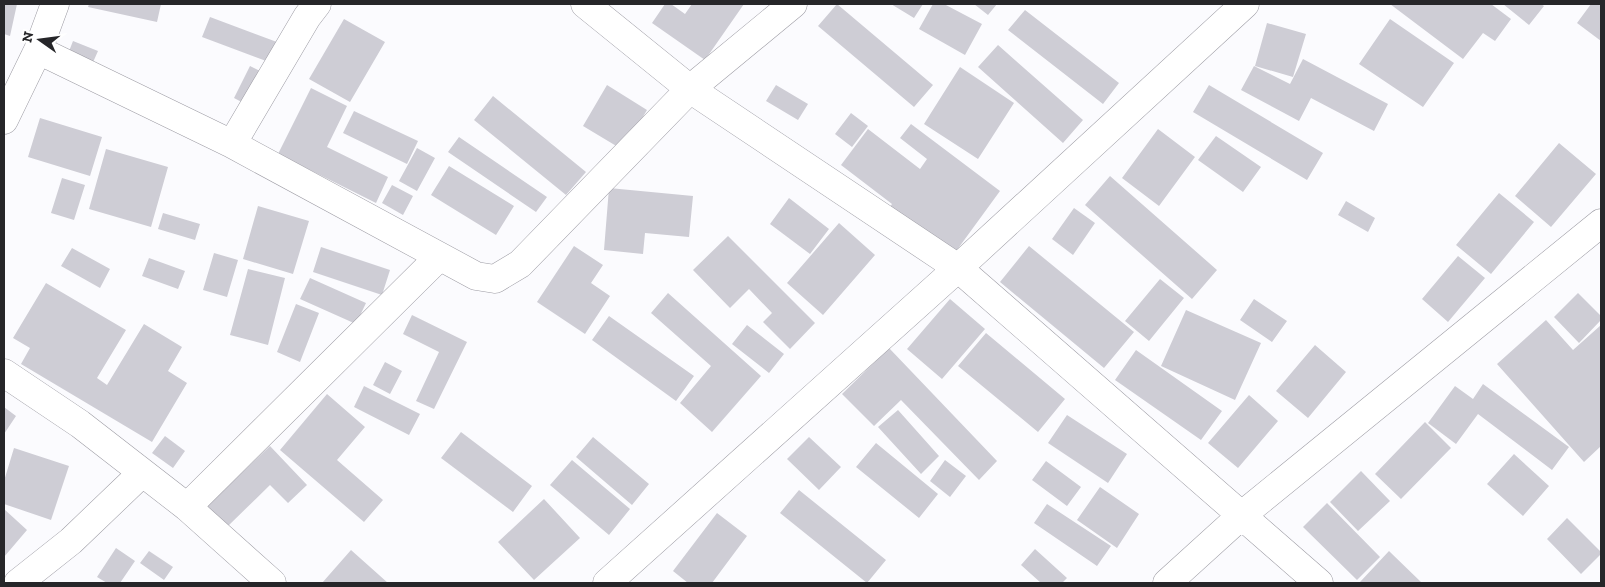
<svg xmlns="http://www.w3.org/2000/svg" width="1605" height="587" font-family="'Zilla Slab',serif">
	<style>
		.building { fill: #cecdd5 }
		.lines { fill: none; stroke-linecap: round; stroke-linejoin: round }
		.minor-casing { stroke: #9d9ca4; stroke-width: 29 }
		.minor { stroke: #fff; stroke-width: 28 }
	</style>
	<rect width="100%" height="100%" fill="#fbfbfe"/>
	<path class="building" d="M4,4h13l-7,32 -6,-2z
		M89,4h72l-4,18 -69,-15z
		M665,4h6l14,10 7,-10h52l-39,56 -53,-37z
		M837,4l96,81 -19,22 -96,-81z
		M891,4h32l-9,14z
		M933,4h11l38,20 -17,31 -46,-26z
		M974,4h23l-9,11z
		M1390,4h101l20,15 -16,22 -12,-8 -20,26z
		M1503,4h38l3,2 -15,19z
		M1591,4h10v37l-24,-18z
		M1025,10l94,73 -16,21 -95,-74z
		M210,17l75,28 -8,20 -75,-28z
		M344,19l41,23 -35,60 -41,-23z
		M1390,19l64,44 -31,44 -64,-43z
		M1267,23l39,11 -13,43 -38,-11z
		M73,41l25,10 -8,18 -24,-10z
		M998,45l85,75 -20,23 -85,-76z
		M1303,59l85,45 -14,27 -63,-33 -12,23 -58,-31 13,-24 36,18z
		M250,66l20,10 -17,32 -19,-10z
		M960,67l54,36 -36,56 -54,-35z
		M607,85l40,25 -24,40 -40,-24z
		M776,85l32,19 -10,16 -32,-19z
		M1209,85l114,68 -16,27 -114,-68z
		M311,88l36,18 -20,41 61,30 -12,26 -98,-49z
		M493,96l93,76 -20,23 -92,-75z
		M354,111l64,30 -11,23 -64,-31z
		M851,113l17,13 -16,21 -17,-13z
		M40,118l62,19 -12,39 -62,-19z
		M911,124l89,67 -46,63 -64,-47 2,-3 -51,-39 27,-36 52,40 7,-10 -27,-21z
		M1158,129l37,28 -36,49 -37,-28z
		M1216,136l45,31 -18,25 -45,-32z
		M459,137l88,60 -11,15 -88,-60z
		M1559,143l37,31 -45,53 -36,-31z
		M417,148l18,10 -18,33 -18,-10z
		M106,149l62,18 -17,60 -62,-18z
		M449,166l65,40 -18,29 -65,-40z
		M1110,176l107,94 -25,29 -107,-94z
		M62,178l23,7 -11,35 -23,-7z
		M392,185l21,11 -10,19 -21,-12z
		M609,188l84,8 -4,41 -44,-4 -2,21 -39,-4z
		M1499,193l35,29 -43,52 -35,-29z
		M789,198l40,31 -19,25 -40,-30z
		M1346,201l29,17 -7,14 -30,-17z
		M258,206l51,15 -16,53 -50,-15z
		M1074,208l21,15 -22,32 -21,-16z
		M163,213l37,11 -5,16 -37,-11z
		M839,223l36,32 -52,60 -36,-32z
		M728,236l87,87 -25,26 -27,-27 9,-9 -23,-24 -19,19 -37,-38z
		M574,246l29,19 -12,18 19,13 -25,38 -48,-32z
		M1029,246l105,86 -30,36 -104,-86z
		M321,247l69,23 -8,25 -69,-23z
		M72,248l38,21 -10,19 -39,-22z
		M214,253l24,7 -11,37 -24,-7z
		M1458,256l27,22 -37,44 -26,-23z
		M149,258l36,13 -7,18 -36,-13z
		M248,269l37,9 -17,67 -38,-10z
		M310,278l56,25 -10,21 -56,-25z
		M1160,279l24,19 -35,43 -24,-20z
		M46,283l80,47 -29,48 10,7 37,-61 38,23 -14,24 19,12 -35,59 -131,-78 9,-16 -17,-10z
		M668,293l93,83 -49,56 -32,-29 31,-37 -60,-53z
		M1578,293l23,23v4l-22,23 -25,-26z
		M950,299l35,30 -43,50 -35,-30z
		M1254,299l33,22 -15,21 -32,-22z
		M296,304l23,9 -19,49 -23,-10z
		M1186,310l75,33 -26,57 -74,-34z
		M412,315l55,27 -33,67 -18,-8 23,-49 -36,-18z
		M609,316l85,60 -18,25 -84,-61z
		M1546,320l27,30 28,-25v121l-17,16 -87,-98z
		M747,325l37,29 -15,19 -37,-29z
		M986,333l79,66 -27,33 -80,-66z
		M1315,345l31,27 -38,46 -32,-27z
		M889,348l108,113 -18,19 -78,-80 -27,26 -32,-32z
		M1136,350l86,61 -21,29 -86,-60z
		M385,362l17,9 -12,23 -17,-9z
		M1483,384l86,63 -17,23 -74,-56 -22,30 -28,-21 27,-37 18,13z
		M364,386l56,28 -11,21 -55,-28z
		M327,394l38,33 -28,33 46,40 -19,22 -84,-72z
		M1249,395l29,26 -40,47 -30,-25z
		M4,407l12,9 -12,18z
		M898,410l41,46 -18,18 -43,-47z
		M1067,415l60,39 -19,29 -60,-40z
		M1425,422l26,26 -50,51 -26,-25z
		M461,432l71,54 -19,26 -72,-54z
		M165,436l20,15 -12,17 -21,-15z
		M593,437l56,47 -17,21 -56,-48z
		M809,437l32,30 -22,23 -32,-31z
		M876,443l62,51 -19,24 -63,-51z
		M270,446l37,39 -19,18 -18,-18 -43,42 -20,-21z
		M14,448l55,18 -18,54 -47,-16v-23z
		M1514,454l35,32 -26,30 -36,-32z
		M572,460l58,49 -21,26 -59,-50z
		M945,460l21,16 -16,21 -20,-16z
		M1046,461l35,26 -14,19 -35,-26z
		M1361,471l29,30 -32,30 -28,-29z
		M1100,487l39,27 -22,34 -40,-28z
		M799,490l87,70 -19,23 -87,-70z
		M544,499l36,39 -46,42 -36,-38z
		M1327,503l53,54 -23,23 -54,-53z
		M1047,504l64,42 -14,20 -63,-43z
		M4,509l23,21 -23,27z
		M717,513l30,23 -35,47h-24l-15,-12z
		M1567,518l34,34v2l-20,20 -34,-35z
		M116,548l19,13 -15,22h-13l-10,-6z
		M1035,549l32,29 -5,5h-21l-20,-18z
		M351,550l37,33h-66z
		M149,551l24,16 -9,13 -24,-17z
		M1389,551l33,32h-61l-1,-1z"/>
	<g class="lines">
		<g class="minor-casing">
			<path id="minor" d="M585,4l105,85 268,179 361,315
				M38,50l194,94 244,132 19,3 25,-15 170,-175 103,-85
				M4,120l34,-70 17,-46
				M232,144l75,-127 10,-13
				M4,373l76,51 107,83 85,76
				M187,507l252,-250
				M18,583l53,-42 71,-68
				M607,583l351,-315 287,-264
				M1167,583l75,-68 359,-292"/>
		</g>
		<use href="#minor" class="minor"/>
	</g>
	<rect width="1605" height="587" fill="none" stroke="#262629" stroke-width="10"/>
	<g transform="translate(40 40) rotate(284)" stroke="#ffffff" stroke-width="4" paint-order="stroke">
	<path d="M0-4L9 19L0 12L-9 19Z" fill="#262629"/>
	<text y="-8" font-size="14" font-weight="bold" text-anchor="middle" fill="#262629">N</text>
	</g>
</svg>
